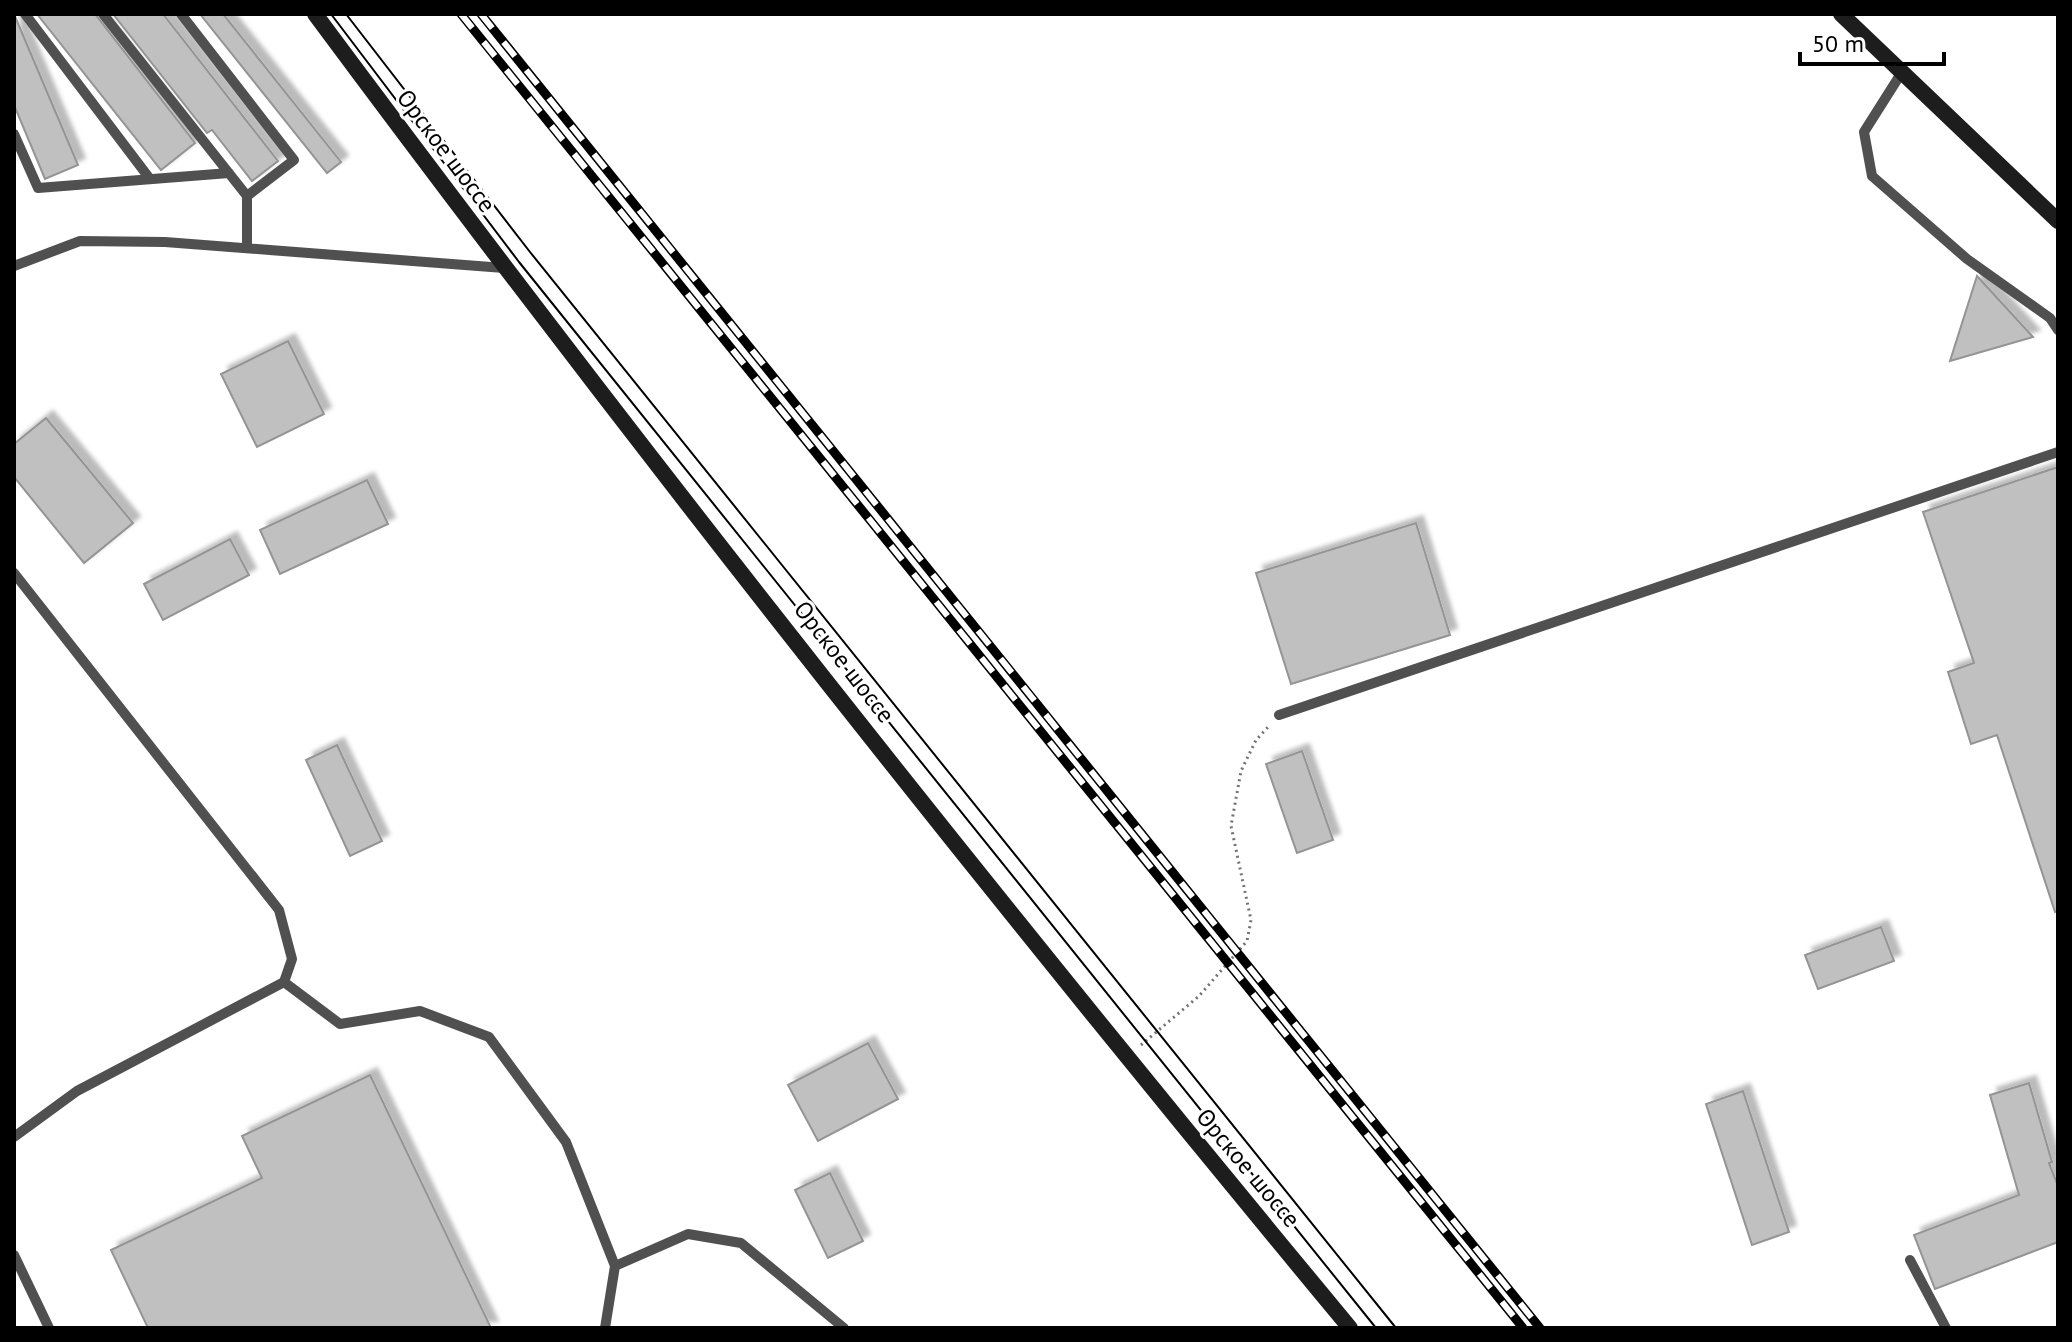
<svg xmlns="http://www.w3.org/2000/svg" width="2072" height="1342" font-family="'PT Sans',sans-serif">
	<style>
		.building { fill: #c0c0c0; stroke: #949494; stroke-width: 2; filter: url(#shadow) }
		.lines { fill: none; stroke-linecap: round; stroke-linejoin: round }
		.path { stroke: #727272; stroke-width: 3; stroke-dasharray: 2 4; stroke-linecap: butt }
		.lane { stroke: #505050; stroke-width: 10 }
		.secondary { stroke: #1d1d1d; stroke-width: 16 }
		.tram { stroke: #000; stroke-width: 2 }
		.rail-casing { stroke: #000; stroke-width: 9 }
		.rail { stroke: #fff; stroke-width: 6; stroke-dasharray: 18; stroke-linecap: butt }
		.labels { text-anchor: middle; stroke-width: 6; stroke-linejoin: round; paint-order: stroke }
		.street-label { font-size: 24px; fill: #000; stroke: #fff }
	</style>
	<defs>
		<filter id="shadow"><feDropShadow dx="7" dy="-7" stdDeviation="2" flood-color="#0004"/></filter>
	</defs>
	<rect width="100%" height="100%" fill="#fff"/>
	<path class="building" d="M14,14l64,151 -33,14 -31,-74z
		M37,14h58l100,129 -34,27z
		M113,14h50l115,147 -26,20 -40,-51 -5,3z
		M200,14h23l118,148 -14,11z
		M1977,276l56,61 -83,24z
		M288,341l36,73 -67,33 -36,-73z
		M46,418l87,105 -49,40 -70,-86v-33z
		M2058,467v444l-3,1 -58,-177 -26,9 -23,-72 26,-9 -51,-151z
		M367,480l21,44 -108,50 -20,-44z
		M1416,523l34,112 -159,49 -35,-111z
		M230,539l19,36 -86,45 -19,-36z
		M337,745l45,96 -32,15 -44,-96z
		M1302,751l31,89 -36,13 -31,-89z
		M1881,927l13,34 -76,28 -13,-34z
		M868,1043l30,56 -80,42 -30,-56z
		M370,1075l121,253h-343l-37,-78 151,-72 -20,-42z
		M2029,1083l23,79 -3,1 9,23v56l-123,47 -21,-54 105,-40 -29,-100z
		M1743,1091l46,141 -37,13 -46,-141z
		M830,1173l33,68 -35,17 -33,-68z"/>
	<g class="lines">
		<path class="path" d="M1141,1045l58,-49 48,-55 4,-21 -20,-94 10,-55 15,-31 13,-14"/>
		<path class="lane" d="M25,14l125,165
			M103,14l144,182v52
			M181,14l113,146 -47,36
			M1902,72l-38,60 8,44 95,83 83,59 8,12
			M14,134l24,54 191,-15
			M14,266l66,-25 85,1 339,26
			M14,573l265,337 13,49 -8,23 -207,109 -63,46
			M1279,715l779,-263
			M284,982l56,42 80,-13 69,26 77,105 49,124 -10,62
			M14,1255l35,73
			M1910,1260l36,68
			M615,1266l73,-32 53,9 103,85"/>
		<path class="secondary" d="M315,14c332,447 679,885 1035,1314
			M1841,14l217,207"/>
		<path class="tram" d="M331,14l188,248 857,1066
			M346,14l184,238 866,1076"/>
		<g class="rail-casing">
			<path id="rail" d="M461,14l1062,1314
				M481,14l1059,1314"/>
		</g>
		<use href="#rail" class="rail"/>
	</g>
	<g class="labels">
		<g class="street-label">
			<text transform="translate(446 151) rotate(53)" y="8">Орское шоссе</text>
			<text transform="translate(844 662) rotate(52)" y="8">Орское шоссе</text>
			<text transform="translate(1248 1168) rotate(50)" y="8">Орское шоссе</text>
		</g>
	</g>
	<rect width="2072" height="1342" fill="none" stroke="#000000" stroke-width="32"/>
	<path d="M1800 52v12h144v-12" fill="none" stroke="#000000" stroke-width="4"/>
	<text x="1812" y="52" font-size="24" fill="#000000" stroke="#ffffff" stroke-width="6" paint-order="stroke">50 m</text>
</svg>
